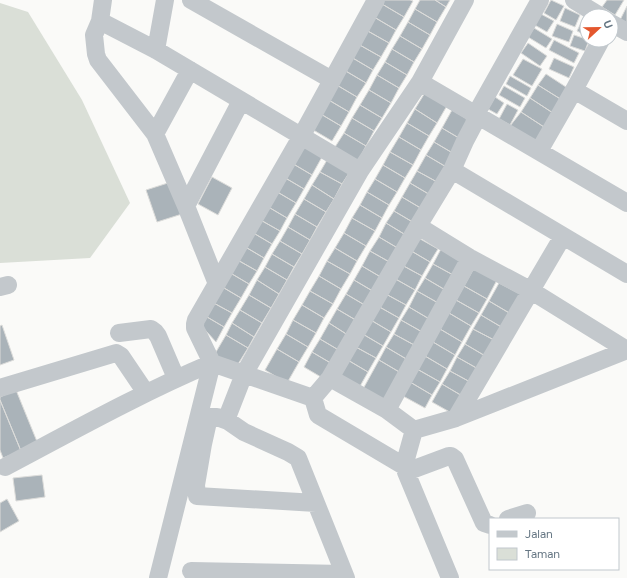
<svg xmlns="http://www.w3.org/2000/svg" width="627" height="578" font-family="Figtree,sans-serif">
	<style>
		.green { fill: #dadfd7 }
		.building { fill: #aab3b9; stroke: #dcdcda }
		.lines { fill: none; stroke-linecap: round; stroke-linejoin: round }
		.minor { stroke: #c3c8cc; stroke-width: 18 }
	</style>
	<rect width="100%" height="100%" fill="#fafaf8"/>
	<path class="green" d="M0,3l28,9 54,88 48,103 -40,55 -90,5z"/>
	<path class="building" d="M384,0h26l3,1 -9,16 -22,-13z
		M420,0h15l11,7 -9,15 -22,-13z
		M435,0h15l-4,7z
		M551,0l13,6 -8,14 -12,-7z
		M607,0h17l-9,15 -13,-8z
		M382,4l22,13 -8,13 -22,-13z
		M627,6v17l-7,-3z
		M565,8l15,7 -5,12 -15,-6z
		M415,9l22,13 -7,13 -22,-13z
		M539,13l15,8 -7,11 -14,-8z
		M374,17l22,13 -7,13 -23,-13z
		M583,19l4,2v15l-10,-5z
		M408,22l22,13 -8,14 -22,-13z
		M557,24l16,7 -4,11 -17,-6z
		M534,28l18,11 -6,9 -18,-11z
		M366,30l23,13 -8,14 -23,-13z
		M574,35l15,5 -4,11 -15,-5z
		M400,36l22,13 -8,13 -22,-13z
		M554,40l25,13 -5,10 -25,-13z
		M528,43l19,13 -7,10 -19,-13z
		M358,44l23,13 -8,13 -22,-13z
		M392,49l22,13 -7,13 -22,-13z
		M351,57l22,13 -7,13 -22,-13z
		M554,58l20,9 -5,11 -20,-9z
		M523,59l19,10 -10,17 -19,-11z
		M385,62l22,13 -8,13 -22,-13z
		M344,70l22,13 -9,14 -22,-13z
		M546,74l23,15 -7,11 -24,-15z
		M377,75l22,13 -8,15 -22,-13z
		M510,76l21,12 -4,8 -21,-12z
		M335,84l22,13 -8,15 -22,-13z
		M538,85l24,15 -9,13 -23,-15z
		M504,86l21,12 -5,9 -21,-12z
		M369,90l22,13 -9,15 -22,-13z
		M426,91l22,13 -11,19 -22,-14z
		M495,97l9,6 -7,11 -9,-5z
		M530,98l23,15 -9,14 -23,-15z
		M327,99l22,13 -8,14 -22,-13z
		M507,104l11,6 -8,15 -11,-6z
		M360,105l22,13 -8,13 -22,-13z
		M415,109l22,14 -8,13 -22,-13z
		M452,110l22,13 -10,18 -22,-13z
		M521,112l23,15 -9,15 -25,-16z
		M319,113l22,13 -9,15 -22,-13z
		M352,118l22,13 -8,15 -22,-13z
		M407,123l22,13 -8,14 -22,-13z
		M442,128l22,13 -8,14 -22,-13z
		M344,133l22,13 -8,15 -23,-14z
		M399,137l22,13 -8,15 -23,-13z
		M434,142l22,13 -8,13 -22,-13z
		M300,144l22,13 -10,18 -22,-13z
		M390,152l23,13 -8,13 -22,-13z
		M426,155l22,13 -9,15 -22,-12z
		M327,160l22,13 -7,11 -22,-12z
		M290,162l22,13 -8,14 -22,-13z
		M383,165l22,13 -8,14 -22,-13z
		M417,171l22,12 -7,13 -22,-13z
		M320,172l22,12 -8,15 -22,-14z
		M282,176l22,13 -8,14 -22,-13z
		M212,177l20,11 -14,27 -20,-11z
		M375,179l22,13 -8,13 -22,-13z
		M171,182l11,32 -25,8 -11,-32z
		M410,183l22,13 -8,14 -22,-13z
		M312,185l22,14 -8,13 -22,-13z
		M274,190l22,13 -9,15 -22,-13z
		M367,192l22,13 -7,13 -22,-13z
		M402,197l22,13 -8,14 -22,-13z
		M304,199l22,13 -9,15 -22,-13z
		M265,205l22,13 -7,13 -23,-13z
		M360,205l22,13 -7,13 -23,-13z
		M394,211l22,13 -7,13 -23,-14z
		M295,214l22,13 -7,13 -22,-13z
		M257,218l23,13 -8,13 -22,-13z
		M352,218l23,13 -9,15 -22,-13z
		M386,223l23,14 -8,13 -22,-13z
		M288,227l22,13 -8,14 -22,-13z
		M250,231l22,13 -8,14 -22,-13z
		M344,233l22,13 -9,15 -22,-13z
		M415,236l23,13 -8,13 -22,-13z
		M379,237l22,13 -8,14 -23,-13z
		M280,241l22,13 -8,13 -22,-13z
		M242,245l22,13 -7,13 -23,-13z
		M335,248l22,13 -7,13 -23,-13z
		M408,249l22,13 -8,14 -22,-12z
		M441,249l22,13 -8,14 -22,-12z
		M370,251l23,13 -9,15 -22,-13z
		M272,254l22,13 -7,13 -22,-13z
		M234,258l23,13 -8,13 -22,-13z
		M327,261l23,13 -9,15 -22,-13z
		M400,264l22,12 -7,14 -23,-13z
		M433,264l22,12 -8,15 -22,-13z
		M362,266l22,13 -8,14 -22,-13z
		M265,267l22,13 -8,14 -22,-14z
		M474,268l23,12 -10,19 -23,-13z
		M227,271l22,13 -8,14 -22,-13z
		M319,276l22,13 -8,15 -23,-13z
		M392,277l23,13 -9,15 -22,-12z
		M425,278l22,13 -7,13 -23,-13z
		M257,280l22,14 -8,14 -22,-13z
		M354,280l22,13 -8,14 -22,-13z
		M499,283l23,12 -11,19 -22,-13z
		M219,285l22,13 -9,15 -22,-12z
		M464,286l23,13 -8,14 -23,-13z
		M310,291l23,13 -9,14 -22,-13z
		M417,291l23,13 -9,16 -22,-13z
		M384,293l22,12 -7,13 -23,-13z
		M346,294l22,13 -9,15 -22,-13z
		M249,295l22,13 -9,15 -22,-13z
		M456,300l23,13 -8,13 -22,-13z
		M210,301l22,12 -8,14 -22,-13z
		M489,301l22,13 -8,14 -22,-13z
		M302,305l22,13 -8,15 -23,-13z
		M376,305l23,13 -8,14 -22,-13z
		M409,307l22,13 -7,13 -23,-13z
		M337,309l22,13 -8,15 -22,-14z
		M240,310l22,13 -8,14 -22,-14z
		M449,313l22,13 -9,16 -22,-13z
		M202,314l22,13 -8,15 -19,-21z
		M481,315l22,13 -7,13 -23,-12z
		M369,319l22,13 -8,14 -22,-13z
		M293,320l23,13 -8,14 -22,-13z
		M401,320l23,13 -8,13 -22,-12z
		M232,323l22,14 -6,11 -22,-13z
		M329,323l22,14 -9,15 -22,-13z
		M2,325l12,35 -14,5v-39z
		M440,329l22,13 -7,13 -22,-13z
		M473,329l23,12 -9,16 -22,-13z
		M361,333l22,13 -7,12 -22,-12z
		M286,334l22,13 -9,15 -22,-13z
		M394,334l22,12 -8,14 -22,-13z
		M226,335l22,13 -13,21 -22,-12z
		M320,339l22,13 -8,13 -22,-13z
		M433,342l22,13 -8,14 -22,-13z
		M465,344l22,13 -7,13 -23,-13z
		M354,346l22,12 -8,14 -22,-13z
		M386,347l22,13 -7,13 -22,-13z
		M277,349l22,13 -12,21 -22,-13z
		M312,352l22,13 -8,15 -22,-13z
		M425,356l22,13 -7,13 -23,-13z
		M457,357l23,13 -8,13 -22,-12z
		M346,359l22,13 -9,16 -22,-13z
		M379,360l22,13 -16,28 -22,-12z
		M417,369l23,13 -8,13 -22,-13z
		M450,371l22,12 -8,14 -22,-13z
		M410,382l22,13 -7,13 -22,-12z
		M442,384l22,13 -9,18 -23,-13z
		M16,390l22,54 -17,7 -21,-51v-3z
		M0,400l21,51 -18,7 -3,-8z
		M42,475l3,22 -29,4 -3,-23z
		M7,499l12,22 -19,11v-29z"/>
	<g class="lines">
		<path class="minor" d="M103,0l-3,21 -6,14 2,19 2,6 57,74 31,72 31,78
			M191,0l141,80
			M574,0l26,16
			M100,21l56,29 204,121
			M611,23l16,9
			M156,50l9,-50
			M420,82l207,121
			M574,90l53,31
			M155,134l35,-64
			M539,151l35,-61 27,-50
			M452,170l175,104
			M186,206l55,-105
			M418,226l52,32 60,32 97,60
			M0,287l8,-2
			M119,333l32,-4 4,3 3,4 18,42
			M330,378l57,32 27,20 42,-12 171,-68
			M0,388l116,-35 5,3 25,37
			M313,398l17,-20 88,-152 34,-56 13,-29 9,-17 2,-10 64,-114
			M313,398l5,17 86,51
			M387,410l83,-152
			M456,418l107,-182
			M228,421l-11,-4h-8l-6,27 -7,41 1,11 119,7
			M414,430l-10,36 2,6 44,106
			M5,467c68,-36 136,-74 207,-104l101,35
			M406,472l43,-16h2l4,3 29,64 6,2
			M508,519l19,-6
			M191,571l153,3
			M158,578l54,-215 -17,-35v-4l1,-4 105,-183 75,-137
			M346,578l-48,-120 -10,-6 -44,-20 -16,-11v-6l16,-41 116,-203 60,-89 45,-82"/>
	</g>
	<rect x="489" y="518" width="130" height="52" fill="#ffffff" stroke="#c1c8cd"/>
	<rect x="497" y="531" width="20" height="6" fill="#c3c8cc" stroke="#c1c8cd"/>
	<text x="525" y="538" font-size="12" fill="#657683">Jalan</text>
	<rect x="497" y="548" width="20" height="12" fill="#dadfd7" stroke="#c1c8cd"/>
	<text x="525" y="558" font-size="12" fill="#657683">Taman</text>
	<g transform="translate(599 28) rotate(68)"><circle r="19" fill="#ffffff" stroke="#c1c8cd"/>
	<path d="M0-3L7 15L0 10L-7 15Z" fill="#e4572e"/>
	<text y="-6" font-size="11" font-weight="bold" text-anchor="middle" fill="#657683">U</text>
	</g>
</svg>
